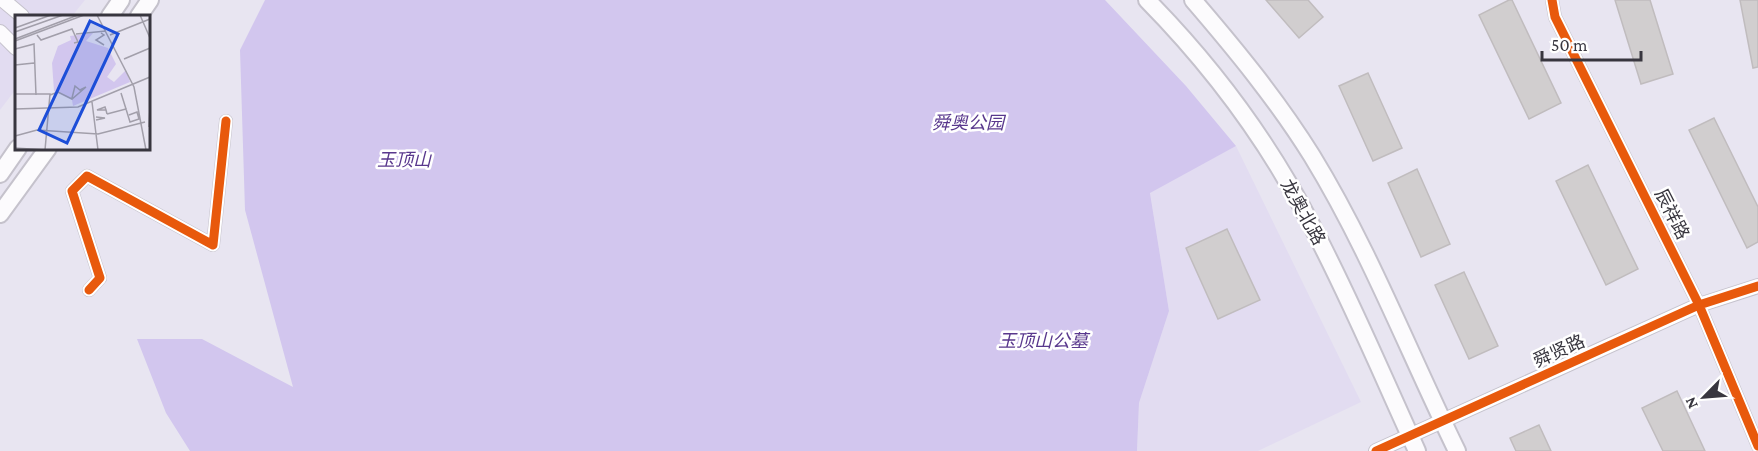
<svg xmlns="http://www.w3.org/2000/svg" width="1758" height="451" font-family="'Crimson Pro','Noto Sans SC',serif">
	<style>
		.built { fill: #e2dcf1 }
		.green { fill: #d2c6ee }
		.building { fill: #d1cecf; stroke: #c0bcbe; stroke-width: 1.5 }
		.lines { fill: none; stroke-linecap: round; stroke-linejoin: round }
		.minor-casing { stroke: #c5c2cc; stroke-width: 14 }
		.tertiary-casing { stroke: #c5c2cc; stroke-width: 16 }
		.primary-casing { stroke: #c5c2cc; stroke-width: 20 }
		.minor { stroke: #fcfbfd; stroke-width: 10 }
		.tertiary { stroke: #fcfbfd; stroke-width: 14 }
		.primary { stroke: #fcfbfd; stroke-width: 16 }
		.cycleway-casing { stroke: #fff; stroke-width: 13 }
		.cycleway { stroke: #e8590c; stroke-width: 9 }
		.labels { text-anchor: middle; stroke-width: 5; stroke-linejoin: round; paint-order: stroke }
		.park-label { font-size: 18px; font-style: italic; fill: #59388d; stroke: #fff }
		.street-label { font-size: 18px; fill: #38363f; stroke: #fff }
		.inset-road { fill: none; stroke: #a29faa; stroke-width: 1.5 }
		.view { fill: #1d4ed8; fill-opacity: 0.15; stroke: #1d4ed8; stroke-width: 3 }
		.inset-edge { fill: none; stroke: #38363f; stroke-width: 3 }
	</style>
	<rect width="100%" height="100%" fill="#e8e5f1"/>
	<path class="built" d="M0,0h85l-13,16h-56v73l-16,21z
		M1236,146l125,256 -103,49h-121l2,-48 30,-92 -19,-119z"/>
	<path class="green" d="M265,0h840l81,86 50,60 -86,47 19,118 -30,92 -2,48h-947l-24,-38 -29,-74h65l91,48 -48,-177 -5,-160z"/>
	<path class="building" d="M1266,0h42l15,17 -24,21z
		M1509,0h3l49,103 -32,16 -50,-104z
		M1615,0h35l23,74 -32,10z
		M1740,0h18v67l-5,1z
		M1368,73l34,75 -29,13 -34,-75z
		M1714,118l44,89v35l-11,6 -58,-118z
		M1588,165l50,104 -32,16 -50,-104z
		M1417,169l33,75 -29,13 -33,-74z
		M1227,229l33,71 -42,19 -32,-71z
		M1464,272l34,74 -29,13 -34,-74z
		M1677,391l28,60h-42l-21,-43z
		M1539,425l12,26h-35l-6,-13z"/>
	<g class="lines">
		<g class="minor-casing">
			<path id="minor" d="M1552,0l3,17 144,288 59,141
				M89,290l11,-12 -28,-87 15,-15 126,69 13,-124"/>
		</g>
		<g class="tertiary-casing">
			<path id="tertiary" d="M3,0l19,16
				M0,32l16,16
				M1376,451l323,-146 59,-19"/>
		</g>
		<g class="primary-casing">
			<path id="primary" d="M1147,0c66,67 123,144 166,228 38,72 70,149 104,223
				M1193,0c43,50 84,100 119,156 57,93 97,197 145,295
				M110,16l11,-16
				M139,16l11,-16
				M0,174l18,-26
				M0,214l48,-66"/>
		</g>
		<use href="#minor" class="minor"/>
		<use href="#tertiary" class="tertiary"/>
		<use href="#primary" class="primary"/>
		<g class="cycleway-casing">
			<path id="cycleway" d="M1552,0l3,17 144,288 59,141
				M89,290l11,-12 -28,-87 15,-15 126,69 13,-124
				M1376,451l323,-146 59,-19"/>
		</g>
		<use href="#cycleway" class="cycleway"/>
	</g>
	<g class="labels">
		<g class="park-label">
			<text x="968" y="129">舜奥公园</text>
			<text x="404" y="166">玉顶山</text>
			<text x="1043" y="347">玉顶山公墓</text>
		</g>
		<g class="street-label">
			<text transform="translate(1303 212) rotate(61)" y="6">龙奥北路</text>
			<text transform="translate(1672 214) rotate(63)" y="6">辰祥路</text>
			<text transform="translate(1559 351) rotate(-24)" y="6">舜贤路</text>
		</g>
	</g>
	<g transform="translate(15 15)">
		<rect width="135" height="135" fill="#e8e5f1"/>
		<path d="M78,18l-7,8 22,7 8,16 -9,13 7,5 12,-12 4,12 -57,24 -1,-6 -18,-9 -2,-28 6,-17 13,-6 -1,-4z" fill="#d2c6ee"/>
		<path class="inset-road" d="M82,0l37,72 12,63M125,0l10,23M0,13l36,-13M0,17l48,-17M86,18l3,2 -8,5 8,5M61,19l30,-3M22,20l4,5 31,-11 6,13 -4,1M95,20l40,-16M0,24l63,-24M0,26l69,-26M0,34l19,-5 2,51M109,44l26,-11M0,50l19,-2M0,79h35l-5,56M35,80l8,-3 14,7 14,-12M57,83l3,-12 5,4 6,-3M77,87l6,48M0,94l63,-2 72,-30M111,94l4,13 9,-3 -2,-7 -8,3M91,95h-9l8,-3 1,3 1,4M92,99l19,-5 -5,-16M81,102l9,1 -9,2M134,112l1,-20M0,121l22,-6 61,4 47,-12M0,133l31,2"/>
		<path class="view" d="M75,6l28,13 -51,109 -28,-13z"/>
		<rect width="135" height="135" class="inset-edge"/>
	</g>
	<g transform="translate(1704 397) rotate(245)" stroke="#ffffff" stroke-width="4.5" paint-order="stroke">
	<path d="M0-4.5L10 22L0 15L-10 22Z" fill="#38363f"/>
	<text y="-9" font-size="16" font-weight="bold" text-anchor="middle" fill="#38363f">N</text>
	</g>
	<path d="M1542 51v9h99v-9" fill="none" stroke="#38363f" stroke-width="3"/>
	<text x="1551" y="51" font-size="18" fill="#38363f" stroke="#ffffff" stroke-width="4.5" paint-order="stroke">50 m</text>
</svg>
